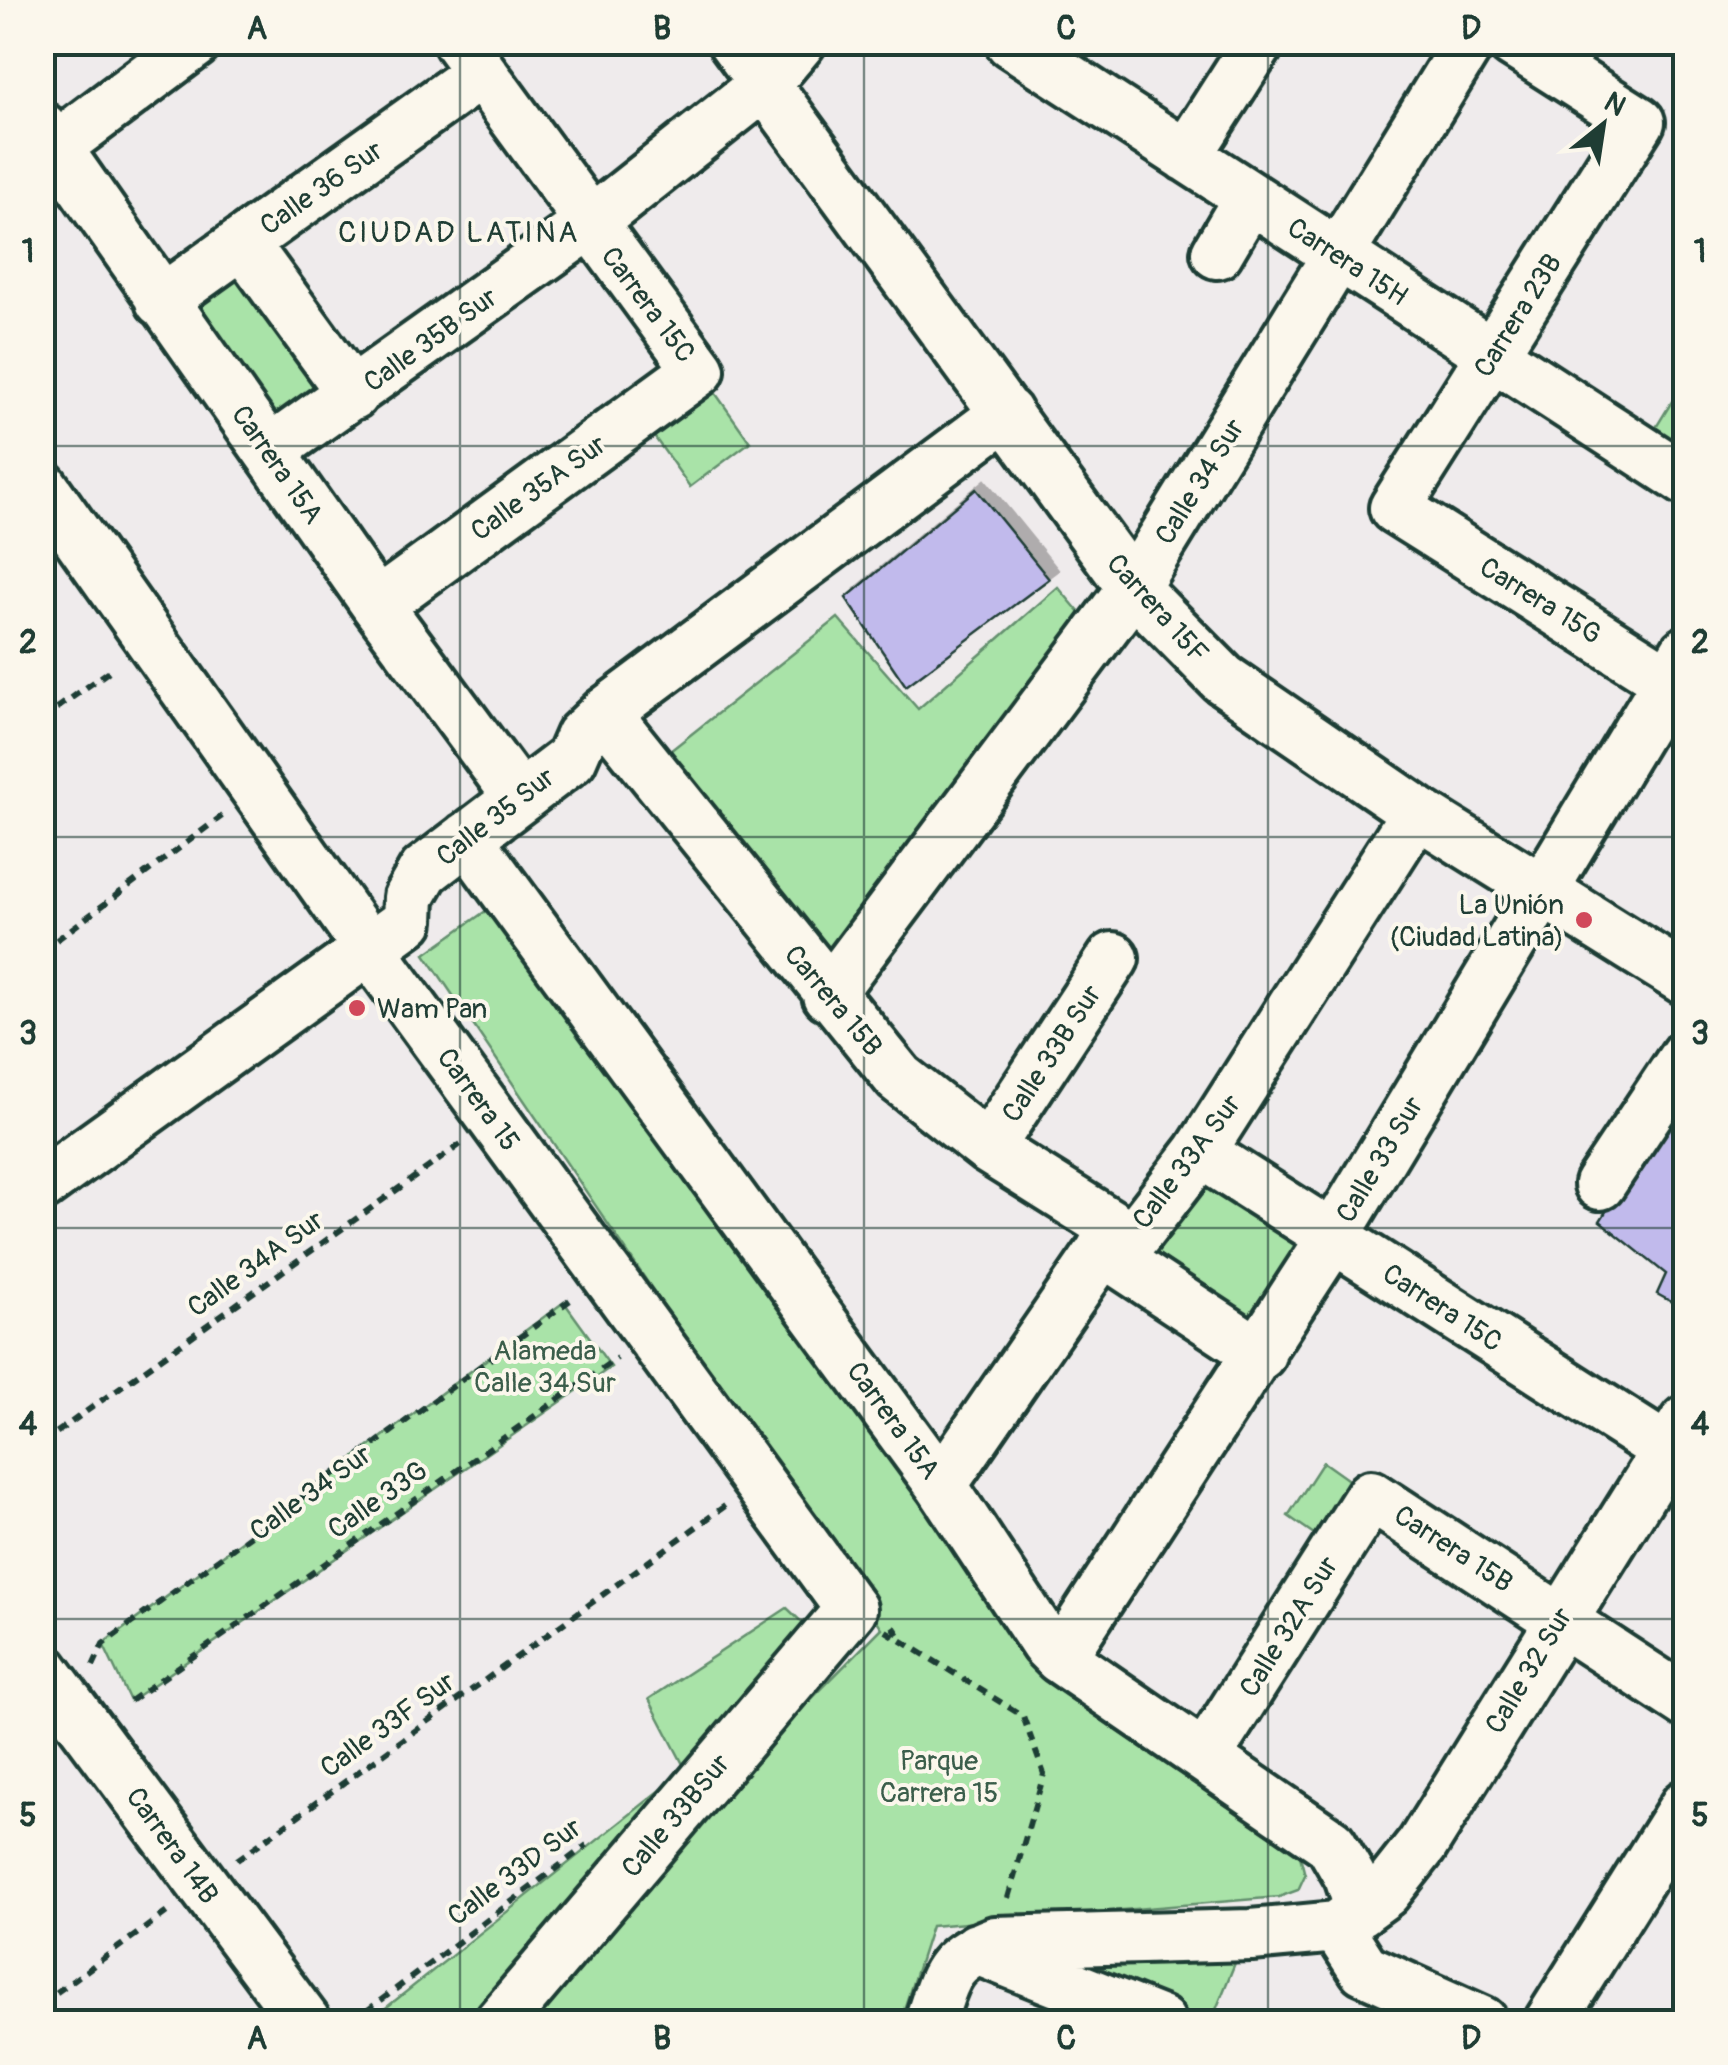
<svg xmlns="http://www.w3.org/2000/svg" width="1728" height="2065" font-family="Pangolin,sans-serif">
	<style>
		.green { fill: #a9e3a8; stroke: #64906e; stroke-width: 2.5 }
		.building { fill: #c1baec; stroke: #1f3d34; stroke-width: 2.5; filter: url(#shadow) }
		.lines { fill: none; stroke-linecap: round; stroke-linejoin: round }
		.minor-casing { stroke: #1f3d34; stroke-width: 58 }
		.path { stroke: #1f3d34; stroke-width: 6; stroke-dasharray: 10 8; stroke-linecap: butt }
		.minor { stroke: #fbf7ec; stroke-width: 50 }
		.grid { fill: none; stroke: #1f3d34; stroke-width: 2.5; stroke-opacity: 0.55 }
		.poi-dot { fill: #d1495b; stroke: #fbf7ec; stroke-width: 4 }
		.labels { text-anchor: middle; stroke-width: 8; stroke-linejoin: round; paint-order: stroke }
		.street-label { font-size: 28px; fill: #1f3d34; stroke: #fbf7ec }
		.poi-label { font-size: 28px; fill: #1f3d34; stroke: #fbf7ec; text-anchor: end }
		.park-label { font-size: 28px; fill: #3b5e4b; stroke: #fbf7ec }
		.neighbourhood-label { font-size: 30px; letter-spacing: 2.5px; fill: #1f3d34; stroke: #fbf7ec }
		.neatline { fill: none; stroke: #1f3d34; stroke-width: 4 }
		.grid-label { font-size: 32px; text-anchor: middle; font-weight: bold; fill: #1f3d34 }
	</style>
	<defs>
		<filter id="shadow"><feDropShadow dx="9" dy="-9" stdDeviation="0" flood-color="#0004"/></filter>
	</defs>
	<rect width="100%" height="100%" fill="#efebec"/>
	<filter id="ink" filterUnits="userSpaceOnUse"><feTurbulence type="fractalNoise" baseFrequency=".01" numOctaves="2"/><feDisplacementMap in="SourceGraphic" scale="20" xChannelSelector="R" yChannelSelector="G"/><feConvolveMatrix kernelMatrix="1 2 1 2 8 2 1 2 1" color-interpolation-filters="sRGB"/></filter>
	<g filter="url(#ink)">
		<path class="green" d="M244,271l87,110 -63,48 -80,-119z
			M699,370l51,72 -60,45 -52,-73z
			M1685,380v68l-30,-19z
			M1058,587l33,39 -266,344 -160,-215 173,-137 80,91z
			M497,903l551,780 252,173 5,19 -7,15 -19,7 -348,29 -31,96h-379l155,-187 206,-207 -457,-674z
			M1186,1173l125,80 -48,72 -121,-82z
			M564,1302l47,65 -481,334 -27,-57z
			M1323,1462l48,34 -34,54 -49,-34z
			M787,1608l24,23 -343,391h-100l318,-252 -37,-71z
			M1237,1958l-26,64h-46l-132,-58z"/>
		<path class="building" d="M976,489l73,90 -143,107 -60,-88z
			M1686,1083v227l-29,-16 9,-20 -66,-53z"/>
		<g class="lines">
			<g class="minor-casing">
				<path id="minor" d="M734,42l399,546 90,91 194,133 269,168
					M1011,42l675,438
					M1513,42l126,80 -244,386 291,184
					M42,128l335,477 142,192
					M56,147l140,-105
					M1186,156l73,-114
					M243,243l110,151
					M1217,253l33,-56
					M161,301l319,-228
					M270,451l319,-227 175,-139 36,-43
					M42,486l326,461 483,662 -351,413
					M377,605l322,-235 -240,-328
					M605,713l294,365 89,70 129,81
					M467,838l474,647 105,159 14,14 271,186 19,33 11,33
					M828,995l305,-407 336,-546
					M988,1148l125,-190
					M1200,1152l486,310
					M1600,1184l86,-129
					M42,1185l366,-264 1,-24 15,-26 147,-112 10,-23 24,-23 402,-300
					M1102,1250l158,104
					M941,1485l176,-256 18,7 65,-84 217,-340
					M1060,1658l273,-421 353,-585
					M42,1668l263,354
					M1205,1757l166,-261 315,206
					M1337,1927l27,42 118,53
					M977,1949l183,73
					M930,2022c16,-47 15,-61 65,-80l256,-7 86,-8 48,-35 37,-47 264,-424
					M1550,2022l136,-217"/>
			</g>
			<path class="path" d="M42,719l73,-52
				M42,951l180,-135
				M42,1443l419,-299
				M893,1626l10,15
				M886,1631l137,85 21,58 -36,124
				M93,1666l10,-22 470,-346
				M130,1701l487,-343
				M237,1860l488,-354
				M42,2003l125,-91
				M352,2022l235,-177"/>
			<use href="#minor" class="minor"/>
		</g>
	</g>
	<path class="grid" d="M460,42v1980M864,42v1980M1268,42v1980M42,446h1644M42,837h1644M42,1228h1644M42,1619h1644"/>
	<g class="poi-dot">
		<circle cx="1584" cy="920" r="10"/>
		<circle cx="357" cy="1008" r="10"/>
	</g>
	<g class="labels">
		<g class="street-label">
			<text transform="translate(321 187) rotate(-35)" y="10">Calle 36 Sur</text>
			<text transform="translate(1348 261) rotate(33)" y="10">Carrera 15H</text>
			<text transform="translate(649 304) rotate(53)" y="10">Carrera 15C</text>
			<text transform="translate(1517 315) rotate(-58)" y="10">Carrera 23B</text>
			<text transform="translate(430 339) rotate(-36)" y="10">Calle 35B Sur</text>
			<text transform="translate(278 464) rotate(55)" y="10">Carrera 15A</text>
			<text transform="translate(1199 481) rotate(-58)" y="10">Calle 34 Sur</text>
			<text transform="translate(538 487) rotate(-36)" y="10">Calle 35A Sur</text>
			<text transform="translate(1541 600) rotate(32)" y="10">Carrera 15G</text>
			<text transform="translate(1158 608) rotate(48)" y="10">Carrera 15F</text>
			<text transform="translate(495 816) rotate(-38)" y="10">Calle 35 Sur</text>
			<text transform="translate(834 1000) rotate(50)" y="10">Carrera 15B</text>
			<text transform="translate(1051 1053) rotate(-57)" y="10">Calle 33B Sur</text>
			<text transform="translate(479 1099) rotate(54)" y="10">Carrera 15</text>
			<text transform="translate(1379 1159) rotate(-59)" y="10">Calle 33 Sur</text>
			<text transform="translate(1186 1161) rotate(-53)" y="10">Calle 33A Sur</text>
			<text transform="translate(255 1263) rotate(-36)" y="10">Calle 34A Sur</text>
			<text transform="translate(1443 1307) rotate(33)" y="10">Carrera 15C</text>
			<text transform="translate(894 1420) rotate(54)" y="10">Carrera 15A</text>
			<text transform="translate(310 1492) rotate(-36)" y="10">Calle 34 Sur</text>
			<text transform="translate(377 1499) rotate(-35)" y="10">Calle 33G</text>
			<text transform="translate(1454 1548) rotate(33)" y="10">Carrera 15B</text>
			<text transform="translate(1288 1626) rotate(-58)" y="10">Calle 32A Sur</text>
			<text transform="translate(1528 1670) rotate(-59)" y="10">Calle 32 Sur</text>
			<text transform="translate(387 1724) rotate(-36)" y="10">Calle 33F Sur</text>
			<text transform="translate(675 1815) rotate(-50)" y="10">Calle 33BSur</text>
			<text transform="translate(173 1845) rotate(54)" y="10">Carrera 14B</text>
			<text transform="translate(514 1871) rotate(-37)" y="10">Calle 33D Sur</text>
		</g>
		<g class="poi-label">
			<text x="1564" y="914">La Unión<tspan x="1564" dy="32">(Ciudad Latina)</tspan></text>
			<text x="377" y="1018" text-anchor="start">Wam Pan</text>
		</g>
		<g class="park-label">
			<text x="545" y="1360">Alameda<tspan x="545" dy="32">Calle 34 Sur</tspan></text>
			<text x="939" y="1770">Parque<tspan x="939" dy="32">Carrera 15</tspan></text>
		</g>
		<g class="neighbourhood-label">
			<text x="459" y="242">CIUDAD LATINA</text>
		</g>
	</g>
	<rect width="1728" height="2065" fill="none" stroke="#fbf7ec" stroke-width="110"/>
	<g transform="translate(1603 125) rotate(30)" stroke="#fbf7ec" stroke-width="8" paint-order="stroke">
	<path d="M0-8L18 38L0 25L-18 38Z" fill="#1f3d34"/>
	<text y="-15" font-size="28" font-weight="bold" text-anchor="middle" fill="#1f3d34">N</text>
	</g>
	<rect x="55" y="55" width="1618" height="1955" class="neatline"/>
	<g class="grid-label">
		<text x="257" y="39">A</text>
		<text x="662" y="39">B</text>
		<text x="1066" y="39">C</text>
		<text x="1471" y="39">D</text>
		<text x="28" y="262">1</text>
		<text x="1700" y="262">1</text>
		<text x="28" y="653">2</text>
		<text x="1700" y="653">2</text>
		<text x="28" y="1044">3</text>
		<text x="1700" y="1044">3</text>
		<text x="28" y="1435">4</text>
		<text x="1700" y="1435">4</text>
		<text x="28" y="1826">5</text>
		<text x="1700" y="1826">5</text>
		<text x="257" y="2049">A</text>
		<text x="662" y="2049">B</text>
		<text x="1066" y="2049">C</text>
		<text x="1471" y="2049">D</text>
	</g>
</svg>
